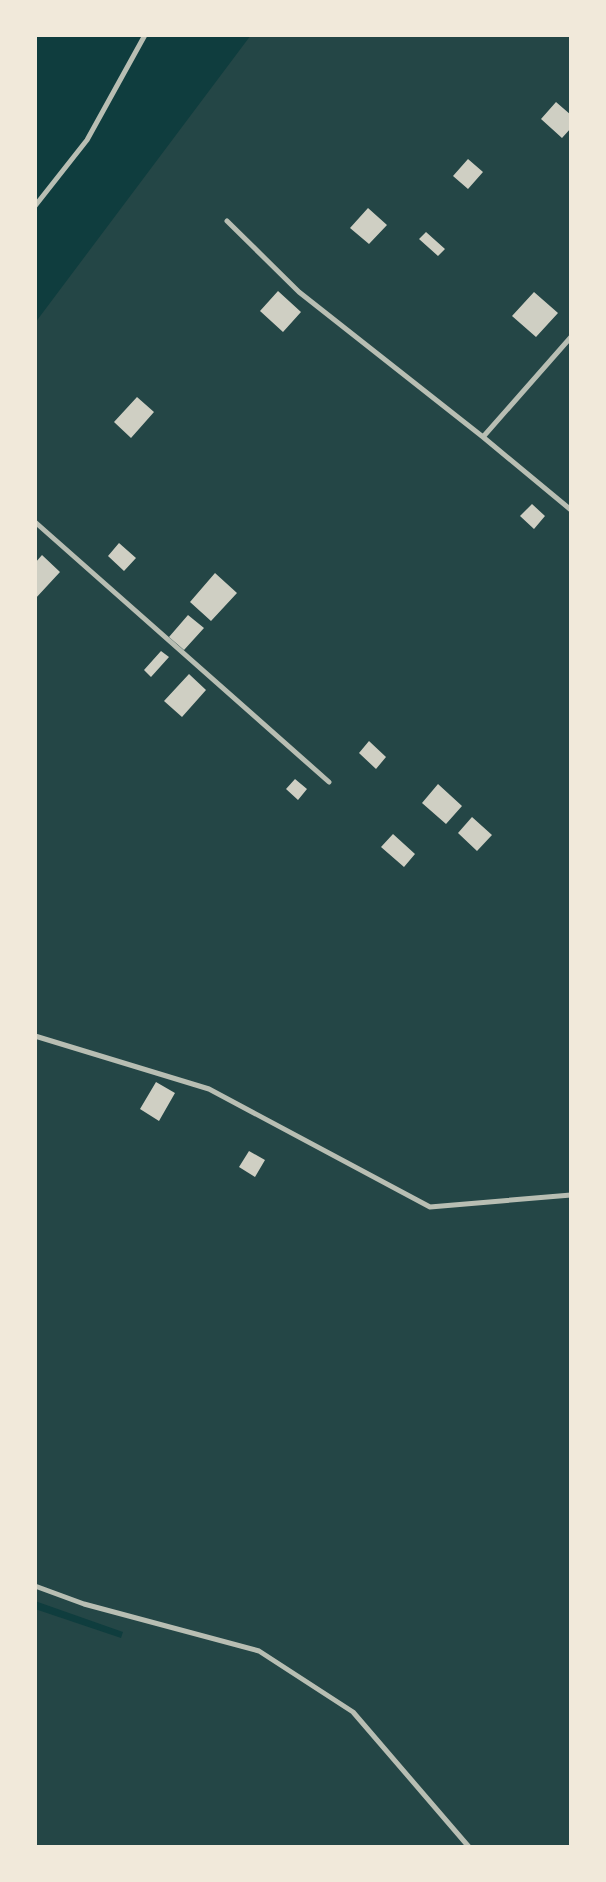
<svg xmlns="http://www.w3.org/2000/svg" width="606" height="1882" font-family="'Alegreya Sans',sans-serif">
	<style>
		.green { fill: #244646 }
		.building { fill: #cfcfc3 }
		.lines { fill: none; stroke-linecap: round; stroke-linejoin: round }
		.service { stroke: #b8beb3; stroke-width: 5 }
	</style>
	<rect width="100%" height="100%" fill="#0f3d3e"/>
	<path class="green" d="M251,35h320v1812h-536v-238l86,29 2,-6 -88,-31v-1278z"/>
	<path class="building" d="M556,102l15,13v13l-9,10 -21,-19z
		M468,159l15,13 -15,17 -15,-13z
		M368,208l19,17 -18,19 -19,-16z
		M426,232l19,17 -7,7 -19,-17z
		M278,291l23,21 -18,20 -23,-21z
		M534,292l24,21 -22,24 -24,-21z
		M137,397l17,15 -23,26 -17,-16z
		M532,504l13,12 -11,13 -14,-13z
		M119,543l17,15 -12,13 -16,-15z
		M42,555l18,17 -25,27v-36z
		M215,573l22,20 -26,28 -21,-19z
		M188,615l16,13 -20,22 -15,-13z
		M161,651l8,6 -18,20 -7,-7z
		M189,674l17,16 -24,27 -18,-16z
		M369,741l17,16 -10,12 -17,-16z
		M295,779l12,10 -9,11 -12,-11z
		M438,784l24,22 -16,18 -24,-21z
		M472,817l20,18 -15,16 -19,-18z
		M393,834l22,20 -11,13 -23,-20z
		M156,1082l19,11 -16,28 -19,-12z
		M249,1151l16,9 -10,17 -16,-10z"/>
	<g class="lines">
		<path class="service" d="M35,206l52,-66 58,-105
			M227,221l72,71 184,145
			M571,337l-88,100 88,73
			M35,522l294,260
			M35,1036l174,53 221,118 141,-12
			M35,1586l49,18 175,47 94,61 116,135"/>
	</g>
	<rect width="606" height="1882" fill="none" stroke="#f1e9da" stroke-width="74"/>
</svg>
